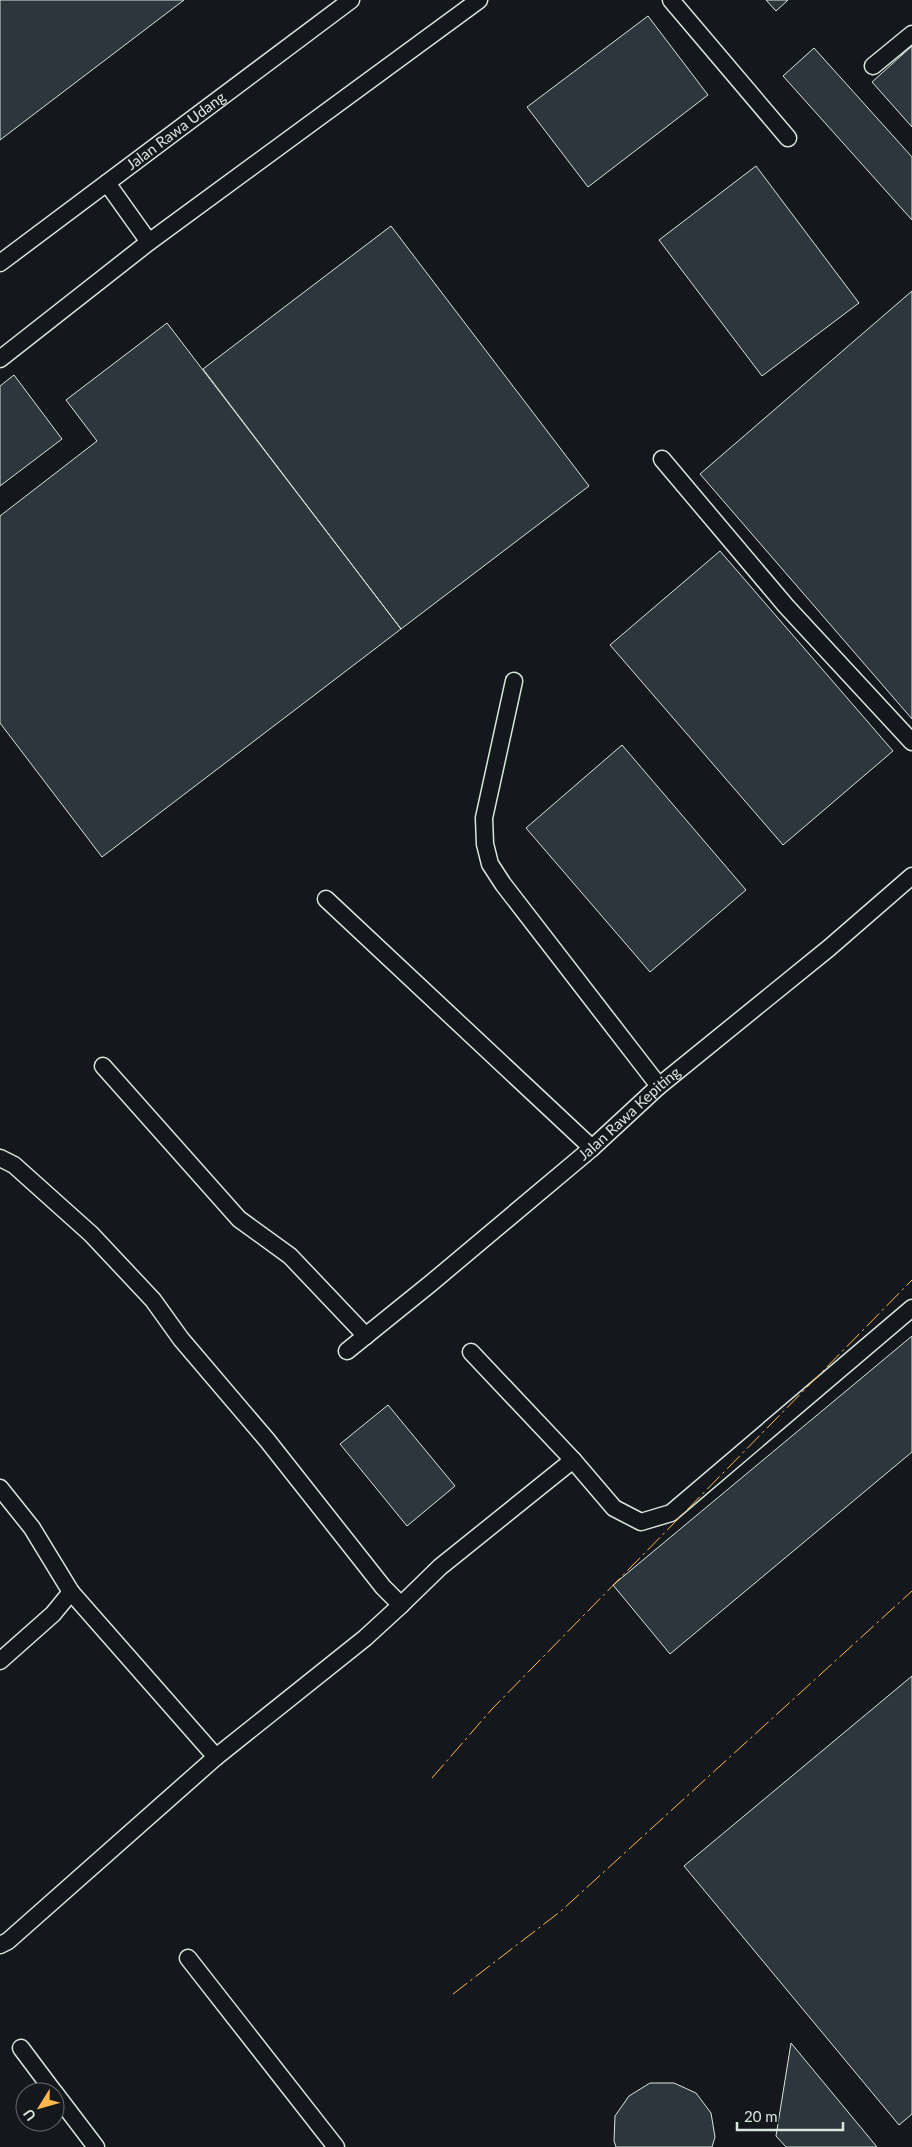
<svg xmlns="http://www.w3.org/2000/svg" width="912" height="2147" font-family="Lato,sans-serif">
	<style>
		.building { fill: #2c363c; stroke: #d8e6dc }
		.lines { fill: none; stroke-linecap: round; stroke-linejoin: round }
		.lane-casing { stroke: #d8e6dc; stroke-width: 19 }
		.lane { stroke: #14181c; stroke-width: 16 }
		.power { stroke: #ffb74d; stroke-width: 1; stroke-dasharray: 18 4 2.5 4; stroke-linecap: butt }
		.labels { text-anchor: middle; stroke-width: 4; stroke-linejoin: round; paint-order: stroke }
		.street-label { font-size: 15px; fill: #d8e6dc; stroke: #14181c }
	</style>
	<rect width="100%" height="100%" fill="#14181c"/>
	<path class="building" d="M0,0h184l-184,140z
		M766,0h22l-12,11z
		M648,16l60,79 -120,92 -61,-80z
		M912,46v81l-40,-45z
		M814,48l98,109v63l-129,-144z
		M756,166l103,137 -97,73 -103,-136z
		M391,226l198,260 -188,143 -198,-260z
		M912,291v428l-212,-245z
		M167,323l234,306 -299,228 -102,-134v-207l97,-75 -31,-41z
		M14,375l48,64 -62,47v-100z
		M720,551l173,200 -110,94 -173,-200z
		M622,745l124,145 -96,82 -124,-144z
		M912,1336v116l-242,202 -57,-69z
		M388,1405l67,81 -48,40 -67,-82z
		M912,1676v438l-13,11 -215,-259z
		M791,2043l86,104h-91l-10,-11z
		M650,2083h24l22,10 15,20 4,24 -3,10h-96l-2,-6 1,-25 14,-20z"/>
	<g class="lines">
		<g class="lane-casing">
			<g id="lane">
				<path d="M671,0l117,138"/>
				<path d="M873,66l39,-32"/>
				<path d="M107,183l42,59"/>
				<path id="s1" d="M0,263l351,-263"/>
				<path d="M0,359l149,-117 330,-242"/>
				<path d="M662,459l124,147 126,136"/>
				<path d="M514,681l-30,137 1,26 5,20 13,20 156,202"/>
				<path d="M326,899l266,249"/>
				<path d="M103,1066l136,153 51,37 76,80"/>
				<path d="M0,1158l14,7 77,69 62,66 28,39 86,101 116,147 18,18 -36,33 -149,119 -208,184 -8,4"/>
				<path id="s2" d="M347,1351l83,-67 162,-136 67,-62 170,-138 83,-72"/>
				<path d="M471,1352l102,108 41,48 27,14 30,-9 241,-205"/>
				<path d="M0,1488l32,40 39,64 -18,22 -53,47"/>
				<path d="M71,1592l145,165"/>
				<path d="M401,1605l39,-38 133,-107"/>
				<path d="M188,1958l148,189"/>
				<path d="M21,2048l33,44"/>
				<path d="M55,2093l41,54"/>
			</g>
		</g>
		<use href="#lane" class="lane"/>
		<path class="power" d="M432,1778l60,-69 420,-429
			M453,1994l108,-83 351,-320"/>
	</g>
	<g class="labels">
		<g class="street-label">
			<text dy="5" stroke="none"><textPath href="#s1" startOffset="220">Jalan Rawa Udang</textPath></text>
			<text dy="5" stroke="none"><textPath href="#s2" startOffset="369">Jalan Rawa Kepiting</textPath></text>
		</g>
	</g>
	<g transform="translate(40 2107) rotate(233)"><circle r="24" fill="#14181c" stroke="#626a69"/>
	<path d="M0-4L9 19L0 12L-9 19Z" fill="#ffb74d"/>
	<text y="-8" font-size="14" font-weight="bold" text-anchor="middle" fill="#d8e6dc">U</text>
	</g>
	<path d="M737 2122v8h106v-8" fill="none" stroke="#d8e6dc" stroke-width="2.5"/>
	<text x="744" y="2122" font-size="15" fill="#d8e6dc" stroke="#14181c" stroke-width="4" paint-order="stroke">20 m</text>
</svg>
